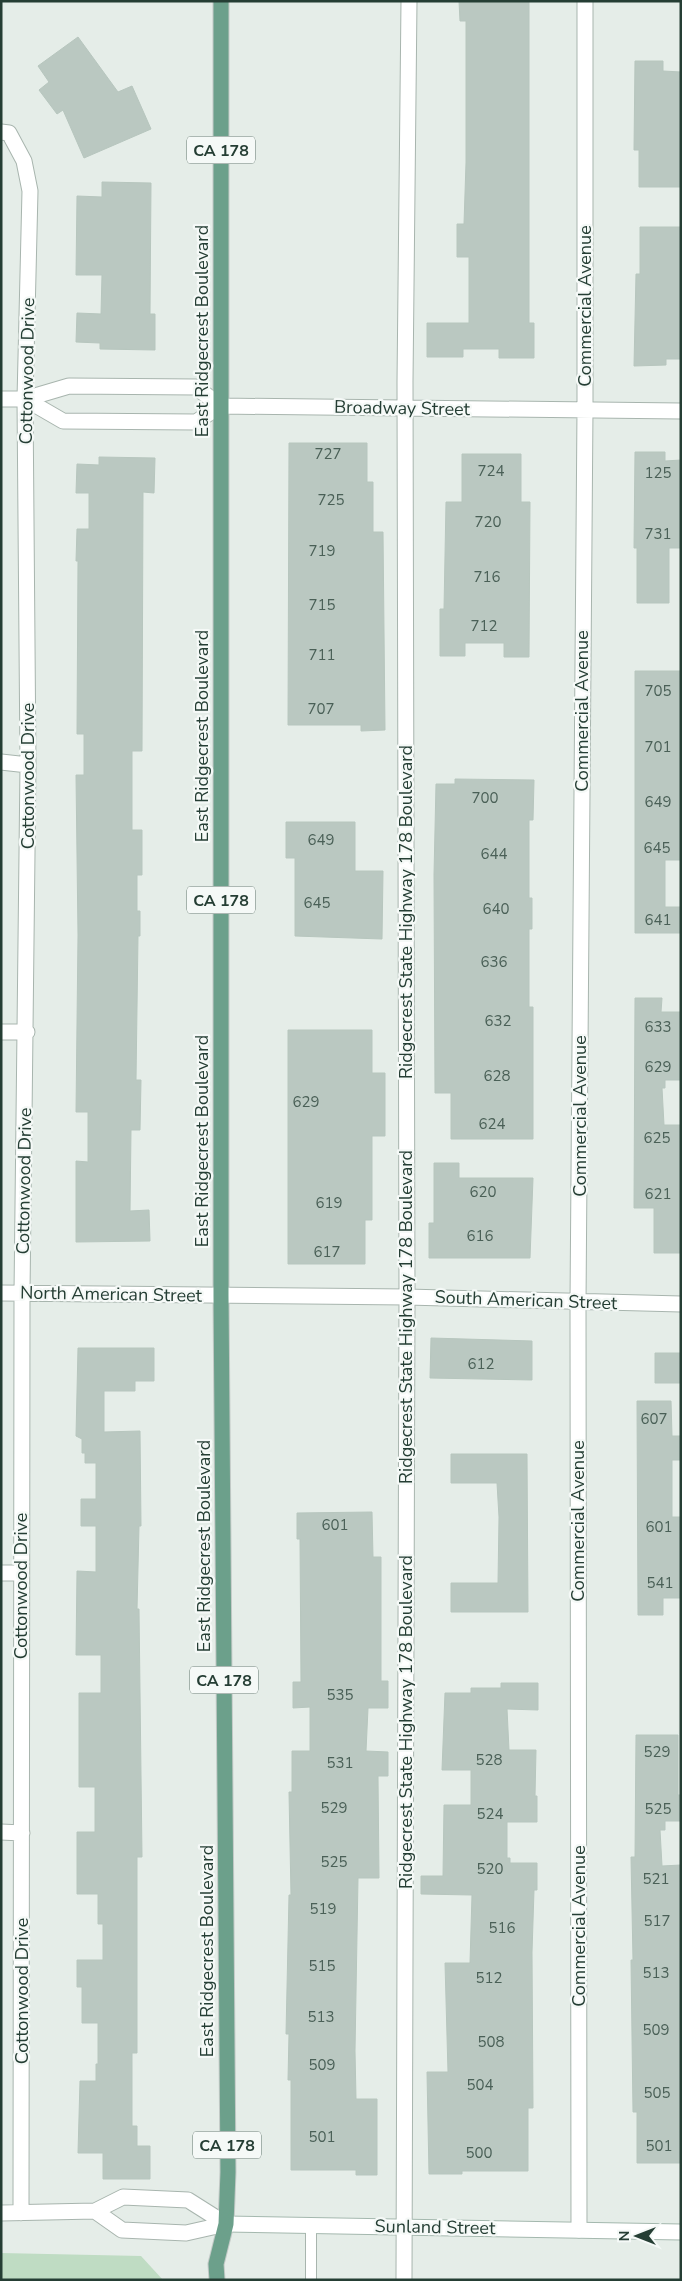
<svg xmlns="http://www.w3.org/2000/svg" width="682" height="2281" font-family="'Nunito Sans',sans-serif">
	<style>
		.green { fill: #bfdcc3 }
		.building { fill: #bac8c1; stroke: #b7c6be }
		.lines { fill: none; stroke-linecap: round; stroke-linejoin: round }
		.lane-casing { stroke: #a8b5ae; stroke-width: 12 }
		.street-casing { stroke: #a8b5ae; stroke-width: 17 }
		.secondary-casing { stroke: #a4b8ae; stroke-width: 17 }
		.primary-casing { stroke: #c2c9c6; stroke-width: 17 }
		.lane { stroke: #fff; stroke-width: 10 }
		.street { stroke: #fff; stroke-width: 15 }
		.secondary { stroke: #fff; stroke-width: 15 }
		.primary { stroke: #6ca08b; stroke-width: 15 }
		.labels { text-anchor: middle; stroke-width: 4.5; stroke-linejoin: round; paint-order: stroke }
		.number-label { font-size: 15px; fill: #4a6057 }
		.shield { fill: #f5f9f7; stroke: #63766e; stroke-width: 1 }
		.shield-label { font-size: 16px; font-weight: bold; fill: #253e34 }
		.street-label { font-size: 18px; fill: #253e34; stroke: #f5f9f7 }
	</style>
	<rect width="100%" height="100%" fill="#e5ede8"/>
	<path class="green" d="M1,2253l140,3 22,24h-162z"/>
	<path class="building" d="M459,1h70v322h5v35h-35v-9h-36v8h-36v-34h42v-66h-12v-33h7l2,-61v-142h-6z
		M78,37l40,55 14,-6 19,43 -67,29 -21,-48 -6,4 -18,-24 10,-8 -11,-16z
		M635,61h28v10l18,1v115h-42v-37h-5z
		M102,182l49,1 -1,131h5v36l-55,-1v-6l-24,-1 1,-29 24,1 1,-39h-26l1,-79 25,1z
		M640,227h41v132h-15v6l-32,1 2,-92h4z
		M289,443h78v39h6v50h10l2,198 -24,1v-6h-73z
		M635,452h30v9l16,-1v88h-12v55h-32v-55h-3z
		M462,454h59v48h9l-1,155h-25v-14h-39v13h-25v-47h4l2,-107h16z
		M99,457l56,1 -1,35 -11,-1 -1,259h-10v79h10v45h-5v36h3v25h-2l-2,144h5l-1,50h-9l-1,81 19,-1 1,31 -74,1v-81l12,1v-50h-12l2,-177 -2,-160h8v-41h-7l1,-173h-2l1,-32h12v-36h-13l1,-29 22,1z
		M635,671h46v189h-16v47h16v26h-46z
		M455,779l79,1 -1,40h-4v78h3v31h-3v78h4v132h-82v-46h-16l-1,-218 2,-91h19z
		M286,822h69v49h28l-1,68 -87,-3v-78h-9z
		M635,998h27l-1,14h20v68h-16v8h-3l2,37h17v128h-27v-45h-20z
		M288,1030h84v43h13v63h-13v84h-7v44h-77z
		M434,1163h25v15h74l-3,80h-101v-35h5z
		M431,1338l101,3v39l-102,-2z
		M78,1348h76v33h-19v10h-31v41l36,-1 1,95h-2l-2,83h2l3,248h-5v196h-5v73h5v20h13v33h-47v-26h-25l2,-72h16v-17h2v-41h-16v-36h-5v-27h26v-36h-5v-30h-21v-62h18v-45h-16v-94h22v-38h-25l1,-84 19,1v-46h-15v-27h15v-36h-11v-10h-3v-14l-6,-3z
		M655,1353h26v30h-26z
		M637,1401h34l1,35h9v24h-9v57h9v81h-18v17h-25z
		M451,1454h76l1,158h-77v-29h47l1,-66 -2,-34h-46z
		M372,1512l1,45h8v124h7v27h-20l-2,43 22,1v24h-10l1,102h-21l-3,173 1,48h21v76h-21v-5h-65v-90h-3l1,-46h-3l3,-139h2l-2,-103h3v-41h18v-44l-17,1v-26h8l-1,-143h-3v-26z
		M501,1683h37v27l-31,-1 2,41h27l-1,46h2v26h-30v36h3v5h27v27h-3l-2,62 1,156h-5v63h-66v3h-33l-2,-102h21l-3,-109h25l2,-68 -51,-1v-18h22l1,-71h27v-35h-29l3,-77h26v-5h30z
		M636,1735h42v60h3v26h-16v9h-5l2,36 19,-1v298h-44v-51h-4l-2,-152h2l-2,-103h4z"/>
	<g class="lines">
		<g class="lane-casing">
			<path id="lane" d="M311,2280v-55"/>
		</g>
		<g class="street-casing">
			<path id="street" d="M1,132l8,1 15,28 6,30 -5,208 3,366 -6,529 -1,919
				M1,399h24l44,-13 127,1 24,19
				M25,399l38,22 133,1 24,-16 461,5
				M1,762l27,3
				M1,1032h26
				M1,1293l406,4 274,7
				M1,1573h20
				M1,1832l21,1
				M95,2211l27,19 64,3 40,-9
				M1,2213l94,-2 28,-14 65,3 38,24
				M579,2230l-1,-927 7,-894v-408
				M404,2280l3,-983 -2,-915 4,-381"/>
		</g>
		<g class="secondary-casing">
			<path id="secondary" d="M226,2224l455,8"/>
		</g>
		<g class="primary-casing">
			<path id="primary" d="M217,2280l-1,-16 10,-40 2,-52 -7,-876v-1295"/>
		</g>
		<use href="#lane" class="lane"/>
		<use href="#street" class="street"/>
		<use href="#secondary" class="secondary"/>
		<use href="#primary" class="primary"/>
	</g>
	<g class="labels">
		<g class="number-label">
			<text x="328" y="459">727</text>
			<text x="491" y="476">724</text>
			<text x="658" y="478">125</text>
			<text x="331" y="505">725</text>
			<text x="488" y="527">720</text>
			<text x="658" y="539">731</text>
			<text x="322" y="556">719</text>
			<text x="487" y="582">716</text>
			<text x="322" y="610">715</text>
			<text x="484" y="631">712</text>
			<text x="322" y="660">711</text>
			<text x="658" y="696">705</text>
			<text x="321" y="714">707</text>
			<text x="658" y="752">701</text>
			<text x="485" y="803">700</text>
			<text x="658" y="807">649</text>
			<text x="321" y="845">649</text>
			<text x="657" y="853">645</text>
			<text x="494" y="859">644</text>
			<text x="317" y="908">645</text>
			<text x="496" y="914">640</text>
			<text x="658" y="925">641</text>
			<text x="494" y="967">636</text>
			<text x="498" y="1026">632</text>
			<text x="658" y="1032">633</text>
			<text x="658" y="1072">629</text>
			<text x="497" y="1081">628</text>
			<text x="306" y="1107">629</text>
			<text x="492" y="1129">624</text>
			<text x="657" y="1143">625</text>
			<text x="483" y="1197">620</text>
			<text x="658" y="1199">621</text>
			<text x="329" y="1208">619</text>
			<text x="480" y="1241">616</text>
			<text x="327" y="1257">617</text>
			<text x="481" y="1369">612</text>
			<text x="654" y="1424">607</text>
			<text x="335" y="1530">601</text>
			<text x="659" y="1532">601</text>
			<text x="660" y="1588">541</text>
			<text x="340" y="1700">535</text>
			<text x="657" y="1757">529</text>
			<text x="489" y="1765">528</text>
			<text x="340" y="1768">531</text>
			<text x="334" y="1813">529</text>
			<text x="658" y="1814">525</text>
			<text x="490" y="1819">524</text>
			<text x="334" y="1867">525</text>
			<text x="490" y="1874">520</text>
			<text x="656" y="1884">521</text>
			<text x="323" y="1914">519</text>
			<text x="657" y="1926">517</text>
			<text x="502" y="1933">516</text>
			<text x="322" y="1971">515</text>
			<text x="656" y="1978">513</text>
			<text x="489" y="1983">512</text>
			<text x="321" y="2022">513</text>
			<text x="656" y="2035">509</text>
			<text x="491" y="2047">508</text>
			<text x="322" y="2070">509</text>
			<text x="480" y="2090">504</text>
			<text x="657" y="2098">505</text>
			<text x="322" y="2142">501</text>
			<text x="659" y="2151">501</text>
			<text x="479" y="2158">500</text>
		</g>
		<g class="shield">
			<rect x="187" y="136.5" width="68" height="27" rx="4"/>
			<rect x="187" y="886.5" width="68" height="27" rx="4"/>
			<rect x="190" y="1666.5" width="68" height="27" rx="4"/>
			<rect x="193" y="2131.5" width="68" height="27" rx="4"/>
		</g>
		<g class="shield-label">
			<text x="221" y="156">CA 178</text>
			<text x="221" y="906">CA 178</text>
			<text x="224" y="1686">CA 178</text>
			<text x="227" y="2151">CA 178</text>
		</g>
		<g class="street-label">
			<text transform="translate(585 306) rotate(-90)" y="6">Commercial Avenue</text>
			<text transform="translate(202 331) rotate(-90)" y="6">East Ridgecrest Boulevard</text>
			<text transform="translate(27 371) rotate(-89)" y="6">Cottonwood Drive</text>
			<text transform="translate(402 408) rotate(1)" y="6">Broadway Street</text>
			<text transform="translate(582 711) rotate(-90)" y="6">Commercial Avenue</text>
			<text transform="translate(202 736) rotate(-90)" y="6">East Ridgecrest Boulevard</text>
			<text transform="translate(28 776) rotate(-90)" y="6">Cottonwood Drive</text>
			<text transform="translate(406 912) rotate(-90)" y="6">Ridgecrest State Highway 178 Boulevard</text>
			<text transform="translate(580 1116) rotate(-90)" y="6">Commercial Avenue</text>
			<text transform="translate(202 1141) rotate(-90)" y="6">East Ridgecrest Boulevard</text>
			<text transform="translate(24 1181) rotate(-89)" y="6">Cottonwood Drive</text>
			<text transform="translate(111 1294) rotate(1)" y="6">North American Street</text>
			<text transform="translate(526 1300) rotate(2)" y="6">South American Street</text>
			<text transform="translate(406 1317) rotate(-90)" y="6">Ridgecrest State Highway 178 Boulevard</text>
			<text transform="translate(578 1521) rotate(-90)" y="6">Commercial Avenue</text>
			<text transform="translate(204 1546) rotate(-90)" y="6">East Ridgecrest Boulevard</text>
			<text transform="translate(21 1586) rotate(-90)" y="6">Cottonwood Drive</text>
			<text transform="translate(406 1722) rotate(-90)" y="6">Ridgecrest State Highway 178 Boulevard</text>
			<text transform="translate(579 1926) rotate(-90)" y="6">Commercial Avenue</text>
			<text transform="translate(207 1951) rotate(-90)" y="6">East Ridgecrest Boulevard</text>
			<text transform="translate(22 1991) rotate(-90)" y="6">Cottonwood Drive</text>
			<text transform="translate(435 2227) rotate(1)" y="6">Sunland Street</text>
		</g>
	</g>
	<rect width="682" height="2281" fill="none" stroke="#253e34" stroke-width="5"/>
	<g transform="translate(637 2236) rotate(270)" stroke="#f5f9f7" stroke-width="4" paint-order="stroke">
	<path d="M0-4L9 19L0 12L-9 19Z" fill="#253e34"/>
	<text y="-8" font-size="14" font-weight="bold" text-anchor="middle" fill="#253e34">N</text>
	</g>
</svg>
